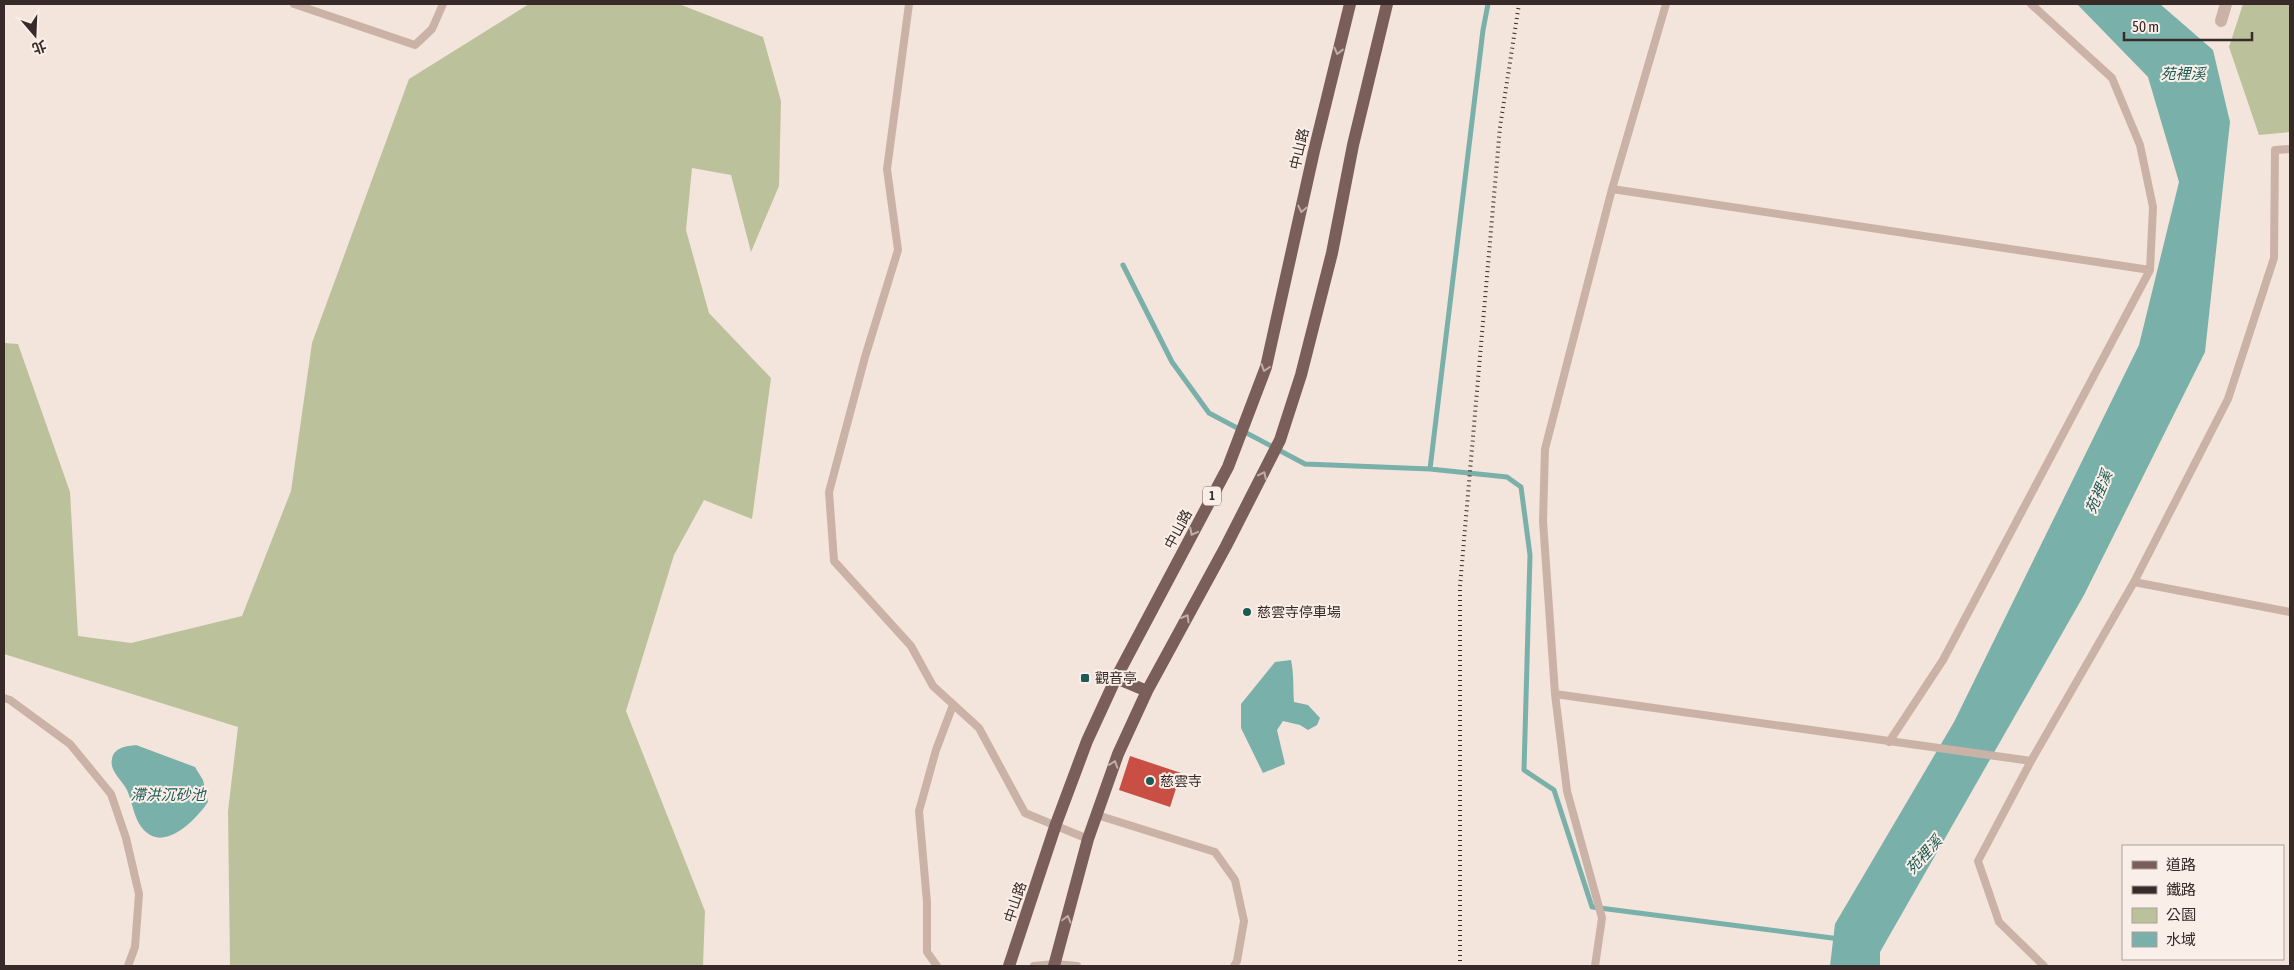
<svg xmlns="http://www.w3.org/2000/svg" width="2294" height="970" font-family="'Asap Condensed','Noto Sans TC',sans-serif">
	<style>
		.green { fill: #bbc29b }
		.water { fill: #7ab0aa }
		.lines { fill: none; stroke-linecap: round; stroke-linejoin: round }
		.stream { stroke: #7ab0aa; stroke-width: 5 }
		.building { fill: #c94e43 }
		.service { stroke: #cbb2a7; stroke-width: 8 }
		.minor { stroke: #cbb2a7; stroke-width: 12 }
		.primary { stroke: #7a5e59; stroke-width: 12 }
		.rail { stroke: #372a28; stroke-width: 4; stroke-dasharray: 1 4; stroke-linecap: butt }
		.oneway { stroke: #c0aea8 }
		.poi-dot { fill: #1c5a54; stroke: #faefe8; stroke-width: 2 }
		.labels { text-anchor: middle; stroke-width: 4; stroke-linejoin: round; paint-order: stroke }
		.shield { fill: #faefe8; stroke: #726562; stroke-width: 1 }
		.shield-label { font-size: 12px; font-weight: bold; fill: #372a28 }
		.street-label { font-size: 14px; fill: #372a28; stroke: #faefe8 }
		.poi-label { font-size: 14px; fill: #372a28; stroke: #faefe8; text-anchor: start }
		.water-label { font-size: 15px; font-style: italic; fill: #1c5a54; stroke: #faefe8 }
	</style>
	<rect width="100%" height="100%" fill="#f3e4dc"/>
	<path class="green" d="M529,4h150l84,33 18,64 -2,85 -28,66 -20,-77 -39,-7 -6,62 23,83 62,65 -19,141 -48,-19 -30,55 -48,156 79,200 -2,55h-473l-2,-155 10,-84 -234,-73v-311l14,1 52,148 8,144 53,7 111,-27 49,-125 21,-148 97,-264z
		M2243,4h47v128l-31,3 -30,-88z"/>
	<path class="water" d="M2077,4h83l53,46 17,72 -25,230 -121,243 -204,357v14h-50l5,-42 119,-202 185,-377 40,-163 -31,-105z
		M1291,660c3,14 2,27 3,42l14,3 12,13 -3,7 -9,5 -8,-5 -17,-4 -6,9 8,34 -22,9 -22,-45v-24l34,-42z
		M136,745l59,22 8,13 5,22c-10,15 -41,49 -62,30 -12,-10 -13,-29 -19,-42 -5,-10 -18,-19 -15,-31 2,-12 15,-13 24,-14z"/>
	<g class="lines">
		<path class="stream" d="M1123,265l49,97 37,51 96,51 125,5 53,-439 5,-26
			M1430,469l77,8 14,10 9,68 -6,215 30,20 38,117 248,32"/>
	</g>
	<path class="building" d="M1130,756l51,17 -11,34 -51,-17z"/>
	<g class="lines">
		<path class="service" d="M294,4l121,41 17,-16 11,-25
			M909,4l-22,165 11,81 -33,107 -36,135 5,69 77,85 22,40 46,42 46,85 63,26
			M1612,189l538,81
			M2134,582l156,30
			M1555,694l476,67
			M4,698l6,2 60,44 41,50 15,44 13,56 -4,53 -7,19
			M1889,742l54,-82 207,-390 3,-63 -13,-62 -28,-67 -81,-74
			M1097,815l118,37 20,28 9,41 -7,40 -3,5
			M937,966l-10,-14v-50l-8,-91 17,-61 17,-45
			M1034,966l21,-2 22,2
			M1595,966l7,-48 -35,-127 -12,-97 -12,-173 2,-72 67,-260 54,-185
			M2044,966l-45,-44 -21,-61 53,-100 103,-179 94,-183 46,-141 1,-108 15,-1"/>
		<path class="minor" d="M2221,21l5,-17"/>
		<path class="primary" d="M1116,678l31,13
			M1009,966l47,-142 31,-83 29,-63 112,-211 38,-100 48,-216 36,-147
			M1054,966l34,-127 30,-85 29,-63 79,-145 54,-106 21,-65 31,-122 21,-108 34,-141"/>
		<path class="rail" d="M1460,966v-380l40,-459 19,-123"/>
	</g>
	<defs><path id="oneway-chevron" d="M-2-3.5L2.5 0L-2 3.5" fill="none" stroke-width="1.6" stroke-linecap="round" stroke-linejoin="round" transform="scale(1.25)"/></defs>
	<g class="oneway">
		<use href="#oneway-chevron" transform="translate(1338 51) rotate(104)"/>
		<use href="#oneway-chevron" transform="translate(1302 209) rotate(102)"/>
		<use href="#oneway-chevron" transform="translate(1265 368) rotate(108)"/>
		<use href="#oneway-chevron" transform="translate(1263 475) rotate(-64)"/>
		<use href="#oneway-chevron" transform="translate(1193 532) rotate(118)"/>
		<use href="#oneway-chevron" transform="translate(1186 618) rotate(-60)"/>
		<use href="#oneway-chevron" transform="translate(1114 764) rotate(-71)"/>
		<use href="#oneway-chevron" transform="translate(1067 919) rotate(-75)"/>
	</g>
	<g class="poi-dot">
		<circle cx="1247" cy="612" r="5"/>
		<rect x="1080" y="673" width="10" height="10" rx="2.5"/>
		<circle cx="1150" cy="781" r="5"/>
	</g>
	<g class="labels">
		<rect class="shield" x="1203" y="486.5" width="18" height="19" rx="4"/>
		<g class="shield-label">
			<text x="1212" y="500">1</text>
		</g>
		<g class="street-label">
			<text transform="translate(1299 149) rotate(-77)" y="5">中山路</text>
			<text transform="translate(1178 529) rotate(-62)" y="5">中山路</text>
			<text transform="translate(1015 902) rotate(-72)" y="5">中山路</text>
		</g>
		<g class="poi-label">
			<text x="1257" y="617">慈雲寺停車場</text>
			<text x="1095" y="683">觀音亭</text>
			<text x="1160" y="786">慈雲寺</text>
		</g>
		<g class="water-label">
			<text x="2183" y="79">苑裡溪</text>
			<text transform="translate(2099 492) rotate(-67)" y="5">苑裡溪</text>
			<text x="168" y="800">滯洪沉砂池</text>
			<text transform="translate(1924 855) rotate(-48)" y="5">苑裡溪</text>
		</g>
	</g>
	<rect width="2294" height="970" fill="none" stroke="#372a28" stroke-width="10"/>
	<rect x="2122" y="845" width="162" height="115" fill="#faefe8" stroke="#aca09b"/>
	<rect x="2132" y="861" width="25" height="8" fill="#7a5e59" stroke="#aca09b"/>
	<text x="2166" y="870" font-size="15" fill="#372a28">道路</text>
	<rect x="2132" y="886" width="25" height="8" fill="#372a28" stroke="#aca09b"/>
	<text x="2166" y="895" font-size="15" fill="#372a28">鐵路</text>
	<rect x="2132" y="908" width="25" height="15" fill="#bbc29b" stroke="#aca09b"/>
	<text x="2166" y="920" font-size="15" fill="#372a28">公園</text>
	<rect x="2132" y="932" width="25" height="15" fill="#7ab0aa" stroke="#aca09b"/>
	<text x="2166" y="945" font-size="15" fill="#372a28">水域</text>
	<g transform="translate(35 35) rotate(161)" stroke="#faefe8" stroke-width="4" paint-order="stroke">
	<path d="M0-4L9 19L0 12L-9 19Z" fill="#372a28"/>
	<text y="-8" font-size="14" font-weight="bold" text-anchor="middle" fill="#372a28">北</text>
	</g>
	<path d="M2124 32v8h128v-8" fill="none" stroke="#372a28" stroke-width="2.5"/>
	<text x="2132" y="32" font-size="15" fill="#372a28" stroke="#faefe8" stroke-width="4" paint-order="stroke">50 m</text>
</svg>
